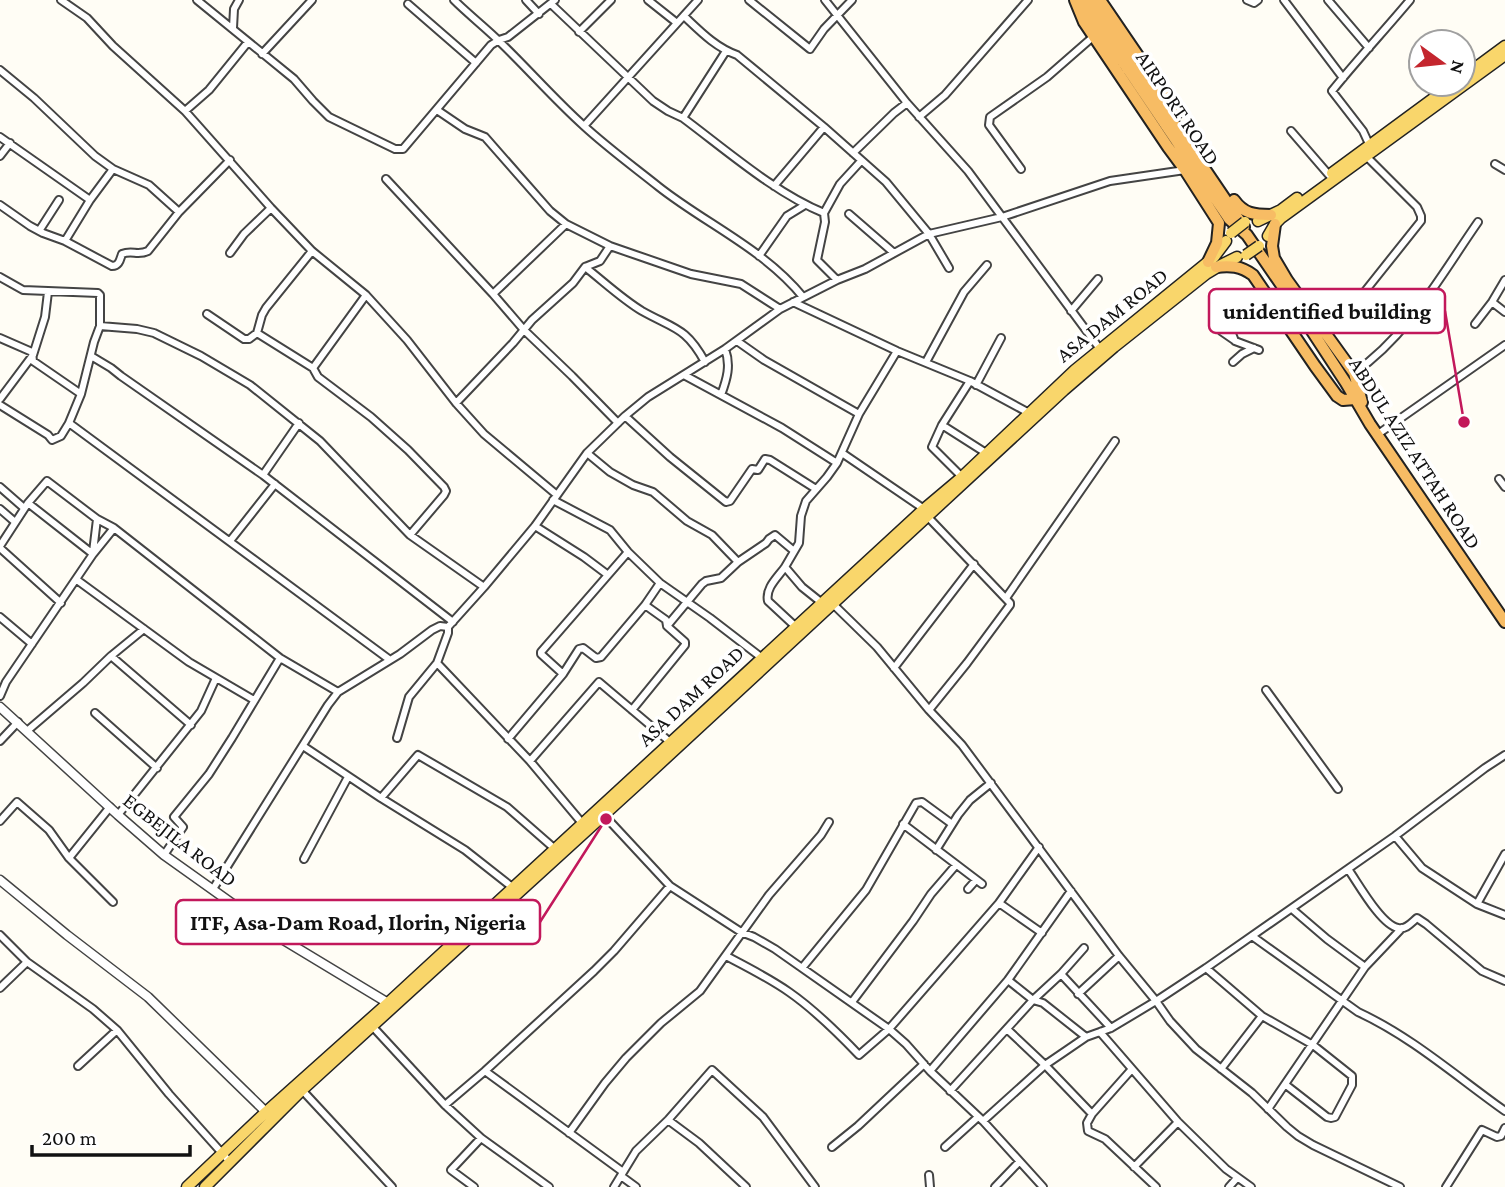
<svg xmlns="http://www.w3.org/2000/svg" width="1505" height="1187" font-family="'Crimson Pro',serif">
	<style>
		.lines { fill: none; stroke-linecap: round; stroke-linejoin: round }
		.minor-casing { stroke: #444; stroke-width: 10 }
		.tertiary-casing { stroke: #444; stroke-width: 11 }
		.primary-casing { stroke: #222; stroke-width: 13 }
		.trunk-casing { stroke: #222; stroke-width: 14 }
		.minor { stroke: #fff; stroke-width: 6 }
		.tertiary { stroke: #fff; stroke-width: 8 }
		.primary { stroke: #f9d66b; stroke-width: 10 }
		.trunk { stroke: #f7bc64; stroke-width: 10 }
		.primary-bridge-casing { stroke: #222; stroke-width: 13; stroke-linecap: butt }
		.primary-bridge { stroke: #f9d66b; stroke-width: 10 }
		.labels { text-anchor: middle; stroke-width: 7; stroke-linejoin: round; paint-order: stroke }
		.street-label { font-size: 21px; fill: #111; stroke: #fff }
		.leader { fill: none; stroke: #c2185b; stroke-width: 2.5 }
		.callout-dot { fill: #c2185b; stroke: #fff; stroke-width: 2.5 }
		.callout { fill: #fff; stroke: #c2185b; stroke-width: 2.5 }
		.callout-label { font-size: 23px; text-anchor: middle; font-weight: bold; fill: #111 }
	</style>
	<rect width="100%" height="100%" fill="#fffdf5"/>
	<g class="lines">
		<g class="minor-casing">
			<path id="minor" d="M61,0l26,18 26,28 72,65 86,97 41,43 54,44 41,45 49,63 28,31 73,61
				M197,0l97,79 19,22 16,16 66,32h8l88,-104 8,-5 9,-3 47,-37
				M454,0c15,15 32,28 47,43 28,27 54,57 83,83 24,22 50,41 75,61 47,37 105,62 144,110
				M526,0l13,14
				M648,0l29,23
				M749,0l61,49 14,-20 28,-29
				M825,0l82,103 61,68 132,178
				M1247,0l7,3 4,-3
				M1284,0l59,78
				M1328,0l41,48
				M408,4l68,59
				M551,4l102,97 15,10 15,7c43,32 92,75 141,95l16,-29 21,-23
				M684,16c16,15 31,31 53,39l87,72 62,55 43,52 20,34
				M233,28l1,-19 5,-9
				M579,32l32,-32
				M262,54l50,-54
				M0,70l34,28 61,58 18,13 36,16 30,27
				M437,110l28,19 20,8 65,74 16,13 44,22 26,9 55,19 50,10 39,25
				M185,111l24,-21 39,-48
				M919,117l26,-22 83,-95
				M683,118l43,-67
				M584,126l114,-126
				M1291,131l38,44
				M0,137l90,63
				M1369,144l-6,-13 -31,-40c25,-31 52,-60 78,-91
				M853,153l41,-40 13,-10
				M0,156l10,-13
				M1495,164l10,6
				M1021,169l-32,-44 1,-8 57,-40 47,-41
				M386,179l107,115 31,36 48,46 46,47
				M774,186l50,-59
				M0,205l30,21 13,7 22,8 47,25c7,0 8,-6 10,-12 10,-4 16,2 26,-3l31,-39 51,-52
				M824,213l1,9 -8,38 20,20
				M849,214l45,39
				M39,231l20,-31
				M65,241l25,-41 23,-31
				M312,251l-46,57 -4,7 -5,18 56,35 5,9 53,40 37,33 36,37 2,4 -2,4 -34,40
				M230,253l14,-19 27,-26
				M759,256l28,-40 18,-11
				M585,267c18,14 37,32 57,44 32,18 44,16 63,51
				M0,277l23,13 75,3 2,2v31
				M493,294l73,-70
				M793,302l104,49 73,30 59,32
				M1492,302l13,10
				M1071,311l27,-32
				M207,314l37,25h5l8,-6
				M1475,324l17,-22 13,-22
				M1325,333l37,-38 59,-74v-5l-4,-9 -51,-51
				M0,338l32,14 1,9 48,33
				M737,341l27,19 95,54
				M1235,341l-4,-10 -9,-6 -1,6 13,9 1,1 24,9
				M91,356l20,12 10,8 142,99 190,147
				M926,362l38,-70 23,-27
				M1233,362l9,-8 12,-6
				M313,368l53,-73
				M1354,373c54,-37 87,-98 124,-151
				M684,375l98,53 55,35
				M976,385l25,-47
				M721,395c6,-16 10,-30 4,-46
				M0,399l33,-44 12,-38 3,-25
				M456,403l57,-60 19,-23 41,-37 12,-16 15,-6 10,-15
				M0,405l48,30 4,5 9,-4 8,-13
				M625,416l45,41 56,45 4,-1 22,-32 6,1 7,-11 5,1 46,29
				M942,425l44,28
				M1381,432l124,-87
				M587,453l23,19 23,13 20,7 34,29 25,14 26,27
				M842,453l82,56
				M263,475l36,-52
				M962,477l-30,-30 10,-22 28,-44
				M1499,479l6,8
				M0,487l24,21
				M553,500l57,30 18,22 32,31 50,35 52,40
				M28,503l65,51
				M0,509l15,13
				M927,516l83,87v2l-43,58 -38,47
				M535,526l49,31 24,18
				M230,541l45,-57
				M0,546l28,-43 19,-22 50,38 17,9 166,130 58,34
				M0,548l61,55
				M93,552l4,-33
				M785,567c-7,10 -20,21 -17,34l28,26
				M77,580l112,82 65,38
				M1006,598l109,-157
				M822,603l-20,-16 -17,-20 14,-24 2,-27 5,-15 21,-24 10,-14 22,-49 38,-63
				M833,604l44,43 52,63 33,35 157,211 37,45 14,20 26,28 56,44 35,34 11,9 15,9 87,42
				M0,617l32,27
				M667,626l35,-42 4,-3 15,-3 17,-16 28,-19 3,-4 6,-4 19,16
				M448,627v6l-11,30 93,98 52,62
				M111,656l33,-27
				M390,660l-321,-237 12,-29 13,-52 6,-16 37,3 17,4 47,23 49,29 70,56 90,94 74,52
				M894,668l80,-104
				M563,674l-22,-20v-2l87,-100
				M1266,690l72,99
				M0,696l6,-14 87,-128 21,-26
				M632,710l53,-65v-3l-18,-16 -1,-6 -21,-15
				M95,713l62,55
				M27,731l56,-48 28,-27 80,69
				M397,738l12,-41 28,-34
				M508,739l55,-65 16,-25 4,-1 13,10 5,-1 44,-52 15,-22
				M0,741l18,-19
				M303,746l78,52 84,52 47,37
				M530,761l69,-79 71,60
				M381,798l37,-43 89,52 48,42
				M118,815l83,-104 15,-33
				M604,815l66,71 71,46 13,5 21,12 114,80 17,15 24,27 53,50 60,66
				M0,821l17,-19 32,28 20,28 44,44
				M903,824l79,60
				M1395,836l27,32 55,36 28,11
				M936,850l22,-35 12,-15 21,-17
				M164,855l19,-28 -9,-10 35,-43 23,-36 48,-80
				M69,858l41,-51
				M304,859l44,-82
				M1348,869c10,14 33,56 50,59 8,2 14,-6 19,-10l9,6 56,47 23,10
				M213,889l115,-184 10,-13 62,-38 32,-24 8,-4 8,1 36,-40 51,-61 52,-73 38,-37 23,-19 77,-48 55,-40 57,-29 28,-11 64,-35 73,-17 108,-36 75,-11
				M968,889l8,-9
				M999,903l43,30
				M1477,904l28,-50
				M1292,909l35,30 38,28
				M0,935l27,27 66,47 24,21 52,64 61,68
				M1252,936l106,76c54,25 99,65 147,99
				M726,956c21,11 43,22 63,36 26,18 49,41 70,63l30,-26 110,-126 40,-56
				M802,968l64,-78 50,-87 6,-1 30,22
				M1206,968l56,48 51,29 39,31v9l-17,32 -4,1 -4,-1 -41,-32
				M1061,974l50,54
				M1008,980l25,20 10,3 43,34
				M0,988l27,-26
				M1078,994l41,-38
				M852,1002l61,-81 18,-27 25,-29
				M373,1027l72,78 36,33 68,49
				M1008,1030l37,35 47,49
				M1100,1032l78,90 48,47 25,18
				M78,1066l39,-36
				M1132,1069l-40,45 -5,9 1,8 17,8 51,48
				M1221,1069l41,-53
				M485,1071l138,101
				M930,1071l78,-91 63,-89
				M302,1090l90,97
				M950,1091l83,-91 28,-26 23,-26
				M445,1105l40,-34 109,-100 20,-20 56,-65
				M1268,1109l97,-142 37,-39
				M668,1120l31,23 47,44
				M983,1121l62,-56 22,-15 19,-13 25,-9 45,-27 50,-33 189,-132 90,-68 20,-13
				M569,1133l36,-50 21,-25 35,-35 39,-32 69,-96 52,-60 8,-13
				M832,1147l26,-21 66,-62
				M945,1147l33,-30
				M1134,1167l44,-45
				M929,1175l1,12
				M621,1176l15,11
				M474,1187l-23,-17 30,-32
				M614,1187l22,-36 32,-31 44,-50 51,47 52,70
				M995,1187l24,-25
				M1229,1187l8,-9
				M1446,1187l36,-57 15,7 4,-1 4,-8"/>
		</g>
		<g class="tertiary-casing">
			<path id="tertiary" d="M0,707l118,108 46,40 118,84 106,64
				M0,880l67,55 81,62 118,115"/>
		</g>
		<g class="primary-casing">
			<path id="primary" d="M1463,77l42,-31
				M1332,173l121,-89
				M1258,221l23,-11 16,-12
				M1268,236l7,-12 6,-6 224,-163
				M187,1187l79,-75 122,-109 536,-494 38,-32 113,-107 139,-113 12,-16
				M205,1187l97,-97 338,-308 424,-392 50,-43 92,-73 15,-9 16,-8"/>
		</g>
		<g class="trunk-casing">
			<path id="trunk" d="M1075,0l9,22 84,125 17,23 34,53 -2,20 -9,19
				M1081,0l148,219 18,16 42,61 57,87 24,41 135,198
				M1090,0l154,227
				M1100,0l77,113
				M1234,200c10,14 20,15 37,15
				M1275,224l-3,22 2,12 13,22 67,93 8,29
				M1216,267c14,-2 25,-1 37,8l62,91 22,30 6,4 12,-1"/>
		</g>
		<use href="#minor" class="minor"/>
		<use href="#tertiary" class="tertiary"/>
		<use href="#primary" class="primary"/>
		<use href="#trunk" class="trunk"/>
		<g class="primary-bridge-casing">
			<path id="primary-bridge" d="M1231,233l14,-11
				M1246,255l13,-9"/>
		</g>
		<use href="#primary-bridge" class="primary-bridge"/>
	</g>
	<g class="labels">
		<g class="street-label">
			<text transform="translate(1178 108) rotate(56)" y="7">AIRPORT ROAD</text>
			<text transform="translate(1112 315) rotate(-39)" y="7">ASA DAM ROAD</text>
			<text transform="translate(1415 453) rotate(57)" y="7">ABDUL AZIZ ATTAH ROAD</text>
			<text transform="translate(691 696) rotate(-43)" y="7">ASA DAM ROAD</text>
			<text transform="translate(180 840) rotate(38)" y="7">EGBEJILA ROAD</text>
		</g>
	</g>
	<path class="leader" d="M1464 422L1445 311M606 819L540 922"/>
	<g class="callout-dot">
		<circle cx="1464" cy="422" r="7"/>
		<circle cx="606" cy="819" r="7"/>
	</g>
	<g class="callout">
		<rect x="1209" y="289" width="236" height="44" rx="7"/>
		<rect x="176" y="900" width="364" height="44" rx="7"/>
	</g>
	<g class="callout-label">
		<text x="1327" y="319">unidentified building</text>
		<text x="358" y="930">ITF, Asa-Dam Road, Ilorin, Nigeria</text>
	</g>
	<g transform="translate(1442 63) rotate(105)"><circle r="33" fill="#ffffff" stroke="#a0a0a0" stroke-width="2"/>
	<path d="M0-5L12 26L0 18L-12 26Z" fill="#c4262e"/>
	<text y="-10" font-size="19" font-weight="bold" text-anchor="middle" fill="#111111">N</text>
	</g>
	<path d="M32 1145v10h158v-10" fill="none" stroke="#111111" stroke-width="3.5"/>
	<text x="42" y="1145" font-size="21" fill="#111111" stroke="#ffffff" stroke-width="5" paint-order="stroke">200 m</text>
</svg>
